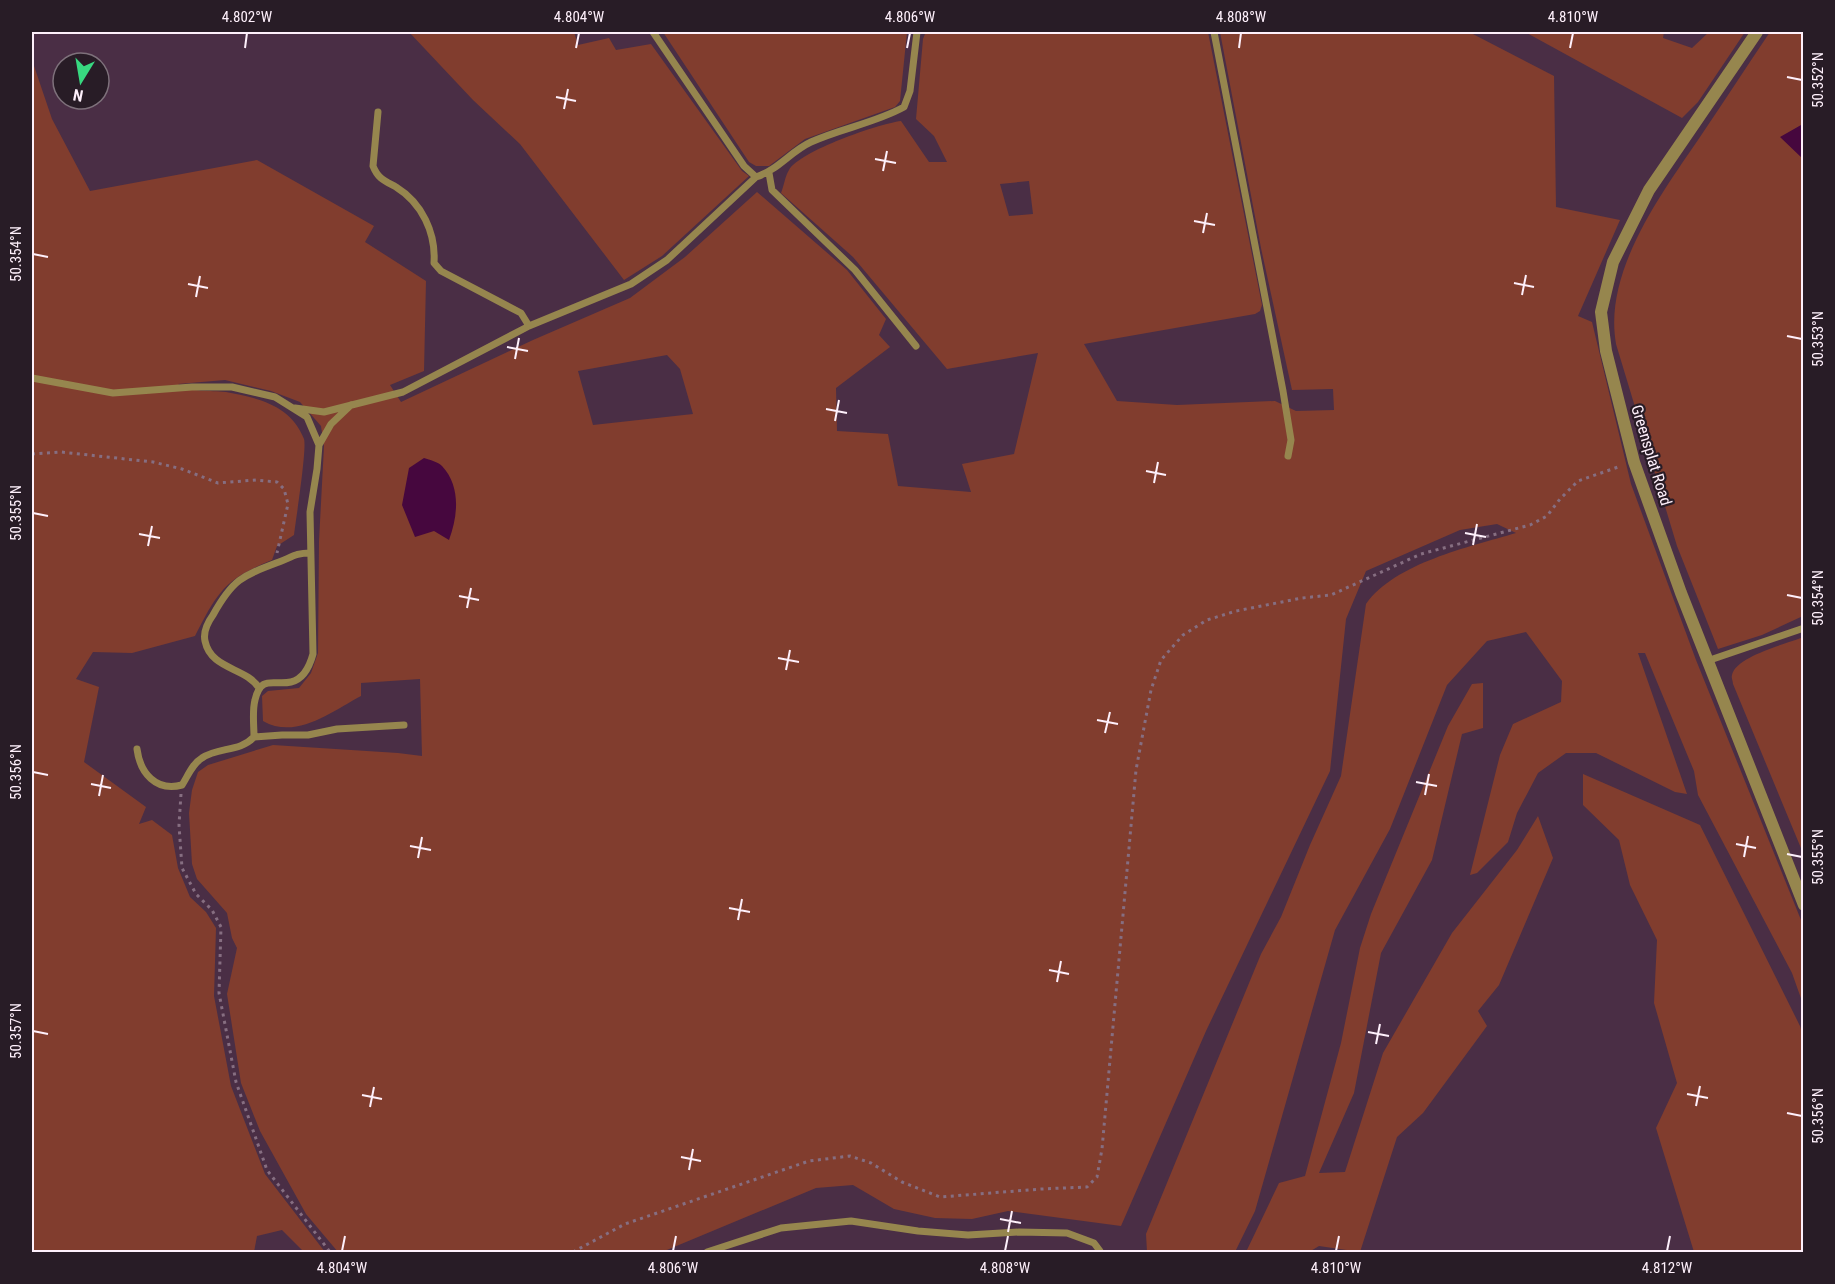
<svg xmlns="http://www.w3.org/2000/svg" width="1835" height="1284" font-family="'Roboto Condensed',sans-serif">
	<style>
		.green { fill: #813d2e; fill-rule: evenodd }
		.water { fill: #46073e }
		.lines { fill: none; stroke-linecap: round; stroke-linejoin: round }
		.path { stroke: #866e81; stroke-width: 3; stroke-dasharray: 3 4.5; stroke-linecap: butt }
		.service { stroke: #96864e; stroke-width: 7 }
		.minor { stroke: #96864e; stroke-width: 12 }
		.ticks { fill: none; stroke: #fef0fb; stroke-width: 2 }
		.labels { text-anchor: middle; stroke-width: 4.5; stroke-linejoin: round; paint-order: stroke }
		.street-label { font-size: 16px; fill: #fef0fb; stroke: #281c26 }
		.neatline { fill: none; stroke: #fef0fb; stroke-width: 2 }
		.ticks-label { font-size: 15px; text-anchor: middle; fill: #fef0fb }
	</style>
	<rect width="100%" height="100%" fill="#4a2e45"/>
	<path class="green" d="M409,32h165l4,13 31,-7 7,12 35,-6 91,127 7,5 -87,80 -38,24 -104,-136 -47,-44z
		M663,32h244l-7,69 -5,6 -90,32 -36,27h-13l-7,-4z
		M929,32h279l54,273 -2,6 -5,3 -171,30 33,57 60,4 98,-4 21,10 38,-1 -1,-21 -41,1 -31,-142 -41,-216h249l85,44 2,131 64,13 -42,96 14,6 39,162 65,176 107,265v79l-11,-31 -94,-178 -4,-24 -49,-118h-7l49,141 -12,-2 -79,-39h-30l-28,20 -21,40 -9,29 -31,31 -7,2 30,-120 13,-31 48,-22 1,-21 -36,-49 -39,9 -40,44 -57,144 -55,101 -80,281 -20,41h-88l-1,-18 115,-280 20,-37 29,-72 31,-69 25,-172c29,-41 103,-57 150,-71l-19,-9 -37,6 -94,41 -20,48 -16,152 -124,260 -85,195 -113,-15 -36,8 -37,-1 -41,-9 -41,-24 -37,3 -154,64h-324l-32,-38 -46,-83 -19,-48 -14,-89 10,-46 -5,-10 -5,-25 -30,-34 -5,-15 -3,-51 3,-23 6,-18 10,-7 65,-20 125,8 24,3 -2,-77 -59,4v13c-30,16 -65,44 -98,25l-1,-25 6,-5 31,-3 12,-15 7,-20 1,-112 5,-95 -3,-20 -21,-24 -29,-11 -46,-11 -47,4c13,9 32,6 48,8 32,6 65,13 78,47 3,9 -8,80 -10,96l-17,11 -5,14c-47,19 -54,31 -77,76l-63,17 -39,-1 -17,27 23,8 -15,75 62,45 -7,17 13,-4 20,15 6,33 12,29 16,15 10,16 -2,68 17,90 34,88 60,78h-21l-22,-22 -25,6 -3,16h-222v-1192l20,59 38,72 167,-31 117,66 -9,16 61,39 -2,90 -34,14 11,17 132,-62 97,-42 55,-41 72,-65 90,78 39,49 -7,16 11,12 -54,41 1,43 51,3 10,52 73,6 -9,-28 52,-10 24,-101 -91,16 -94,-112 -72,-64c3,-7 4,-17 8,-23 11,-19 89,-46 112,-49l28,41h18l-13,-26 -18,-17 7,-80 2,-5zM1029,181l4,33 -24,2 -9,-32zM667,355l13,14 13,45 -100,11 -15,-54z
		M1525,32h139l-1,6 29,10 17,-16h36l-47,70 -16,16z
		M1770,32h33v92l-22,13 23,22 -1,457 -41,19 -44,14 -41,-103 -61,-202c-13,-74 47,-152 86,-210 23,-34 45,-68 68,-102z
		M1803,637h1l-1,216 -70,-169c0,-3 -2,-6 -1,-9 4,-19 55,-31 71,-38z
		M1483,683v45l-21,6 -30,126 -51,93 -27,140 -35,80 26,-1 38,-119 69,-120 65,-83 21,-34 15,42 -54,127 -21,26 9,15 -64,87 -26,24 -37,115 -41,-6 -10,6h-63l33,-69 26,-7 36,-133 19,-95 11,-34 77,-188 24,-42z
		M1583,774l117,51 100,201 4,14 -1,212h-109l-38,-124 21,-45 -23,-80 3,-63 -27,-55 -11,-45 -36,-35z"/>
	<path class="water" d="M1803,124v35l-23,-22z
		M424,458c6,2 14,4 18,8 19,20 16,50 7,74l-15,-9 -19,6 -13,-32 7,-37z"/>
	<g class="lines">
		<path class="path" d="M32,454l29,-2 92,10 29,7 36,14 38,-3 21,2 7,7 4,15 -11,49
			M181,794l-2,31 3,43 14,26 16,16 9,17 -2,66 17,89 31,88 63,82
			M573,1252l52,-28 184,-63 41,-5 21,7 31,19 38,15 101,-8 46,-2 10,-10 5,-28 34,-379 15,-80 10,-30 22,-25 24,-15 29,-9 66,-13 29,-3 90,-41 109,-29 17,-9 13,-17 18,-18 43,-15"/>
		<path class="service" d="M653,32l91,134 12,11
			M1214,32l69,359 8,49 -3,16
			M378,112l-5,54c5,13 12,15 23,21 26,16 40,46 38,76l7,8 80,42 8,13
			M769,173l3,17 83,80 61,76
			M32,378l81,15 79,-6h40l43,10 32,20 12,28 -2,24 -7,43 3,142c-3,11 -9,25 -22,28 -17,4 -30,-8 -36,18 -3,11 -1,25 -1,37
			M295,408l29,4 79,-20 126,-66 102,-42 36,-24 89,-83c22,-7 35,-26 55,-35 31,-14 64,-19 93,-35l6,-16 7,-59
			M319,445l12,-21 20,-19
			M1707,661l97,-33
			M259,688c-13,-21 -48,-18 -54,-47 -2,-9 3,-19 8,-26 20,-36 29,-39 66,-53 13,-5 17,-9 31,-9
			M137,749c3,24 19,43 45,36 6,-9 10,-21 20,-27 16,-11 38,-6 52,-21l28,-2h26l29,-6 67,-4
			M707,1252l74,-24 70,-7 67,10 50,4 51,-3 48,1 27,10 6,8 -2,1"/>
		<path class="minor" d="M1757,32l-108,158 -36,72 -12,50 5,39 28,111 47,131 123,312"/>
	</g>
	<path class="ticks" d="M245,48l2,-15M576,48l3,-15M907,48l3,-15M1239,48l2,-15M1570,48l3,-15M1787,77l15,3M556,97l20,4M564,109l4,-20M875,159l21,4M883,171l4,-20M1194,221l21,4M1203,233l4,-20M33,254l15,3M1514,283l20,4M188,284l20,4M1522,295l4,-20M196,297l4,-21M1787,336l15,3M507,347l21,4M515,359l4,-21M826,409l21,4M835,421l4,-21M1146,471l20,4M1154,483l4,-21M33,513l15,3M1465,533l21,4M139,534l21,4M1473,545l4,-21M148,546l4,-20M1787,595l15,3M459,596l20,4M467,608l4,-20M778,658l21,4M786,670l4,-20M1097,720l21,4M1105,733l5,-21M33,772l15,3M1416,782l21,4M91,784l20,4M1425,795l4,-21M99,796l4,-21M1736,844l20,4M410,846l21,4M1787,854l15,3M1744,857l4,-21M418,858l4,-21M729,908l21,4M738,920l4,-21M1049,970l20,4M1057,982l4,-21M33,1031l15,3M1368,1032l21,4M1376,1044l4,-20M1687,1094l21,4M362,1095l20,4M1696,1106l4,-20M370,1107l4,-20M1787,1113l15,3M681,1157l20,4M689,1170l4,-21M1000,1219l21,4M1008,1232l4,-21M342,1251l3,-15M673,1251l3,-15M1005,1251l3,-15M1336,1251l3,-15M1667,1251l3,-15"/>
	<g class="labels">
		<g class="street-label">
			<text transform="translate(1652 455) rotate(73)" y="6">Greensplat Road</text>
		</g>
	</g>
	<rect width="1835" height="1284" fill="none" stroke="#281c26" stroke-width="66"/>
	<g transform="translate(81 81) rotate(191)"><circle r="28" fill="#281c26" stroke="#7e717b" stroke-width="1.5"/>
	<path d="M0-4.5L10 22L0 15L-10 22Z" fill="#38d880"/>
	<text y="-9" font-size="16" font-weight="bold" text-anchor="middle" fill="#fef0fb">N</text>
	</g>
	<rect x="33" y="33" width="1769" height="1218" class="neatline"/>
	<g class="ticks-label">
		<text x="247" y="22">4.802°W</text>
		<text x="579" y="22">4.804°W</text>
		<text x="910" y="22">4.806°W</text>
		<text x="1241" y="22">4.808°W</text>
		<text x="1573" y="22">4.810°W</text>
		<text transform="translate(1818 80) rotate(-90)" y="5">50.352°N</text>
		<text transform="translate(16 254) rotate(-90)" y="5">50.354°N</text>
		<text transform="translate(1818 339) rotate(-90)" y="5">50.353°N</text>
		<text transform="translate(16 513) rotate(-90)" y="5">50.355°N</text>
		<text transform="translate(1818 598) rotate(-90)" y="5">50.354°N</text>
		<text transform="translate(16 772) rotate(-90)" y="5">50.356°N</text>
		<text transform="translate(1818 857) rotate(-90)" y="5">50.355°N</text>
		<text transform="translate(16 1031) rotate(-90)" y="5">50.357°N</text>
		<text transform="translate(1818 1116) rotate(-90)" y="5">50.356°N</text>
		<text x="342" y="1273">4.804°W</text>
		<text x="673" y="1273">4.806°W</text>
		<text x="1005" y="1273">4.808°W</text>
		<text x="1336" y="1273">4.810°W</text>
		<text x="1667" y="1273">4.812°W</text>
	</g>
</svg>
